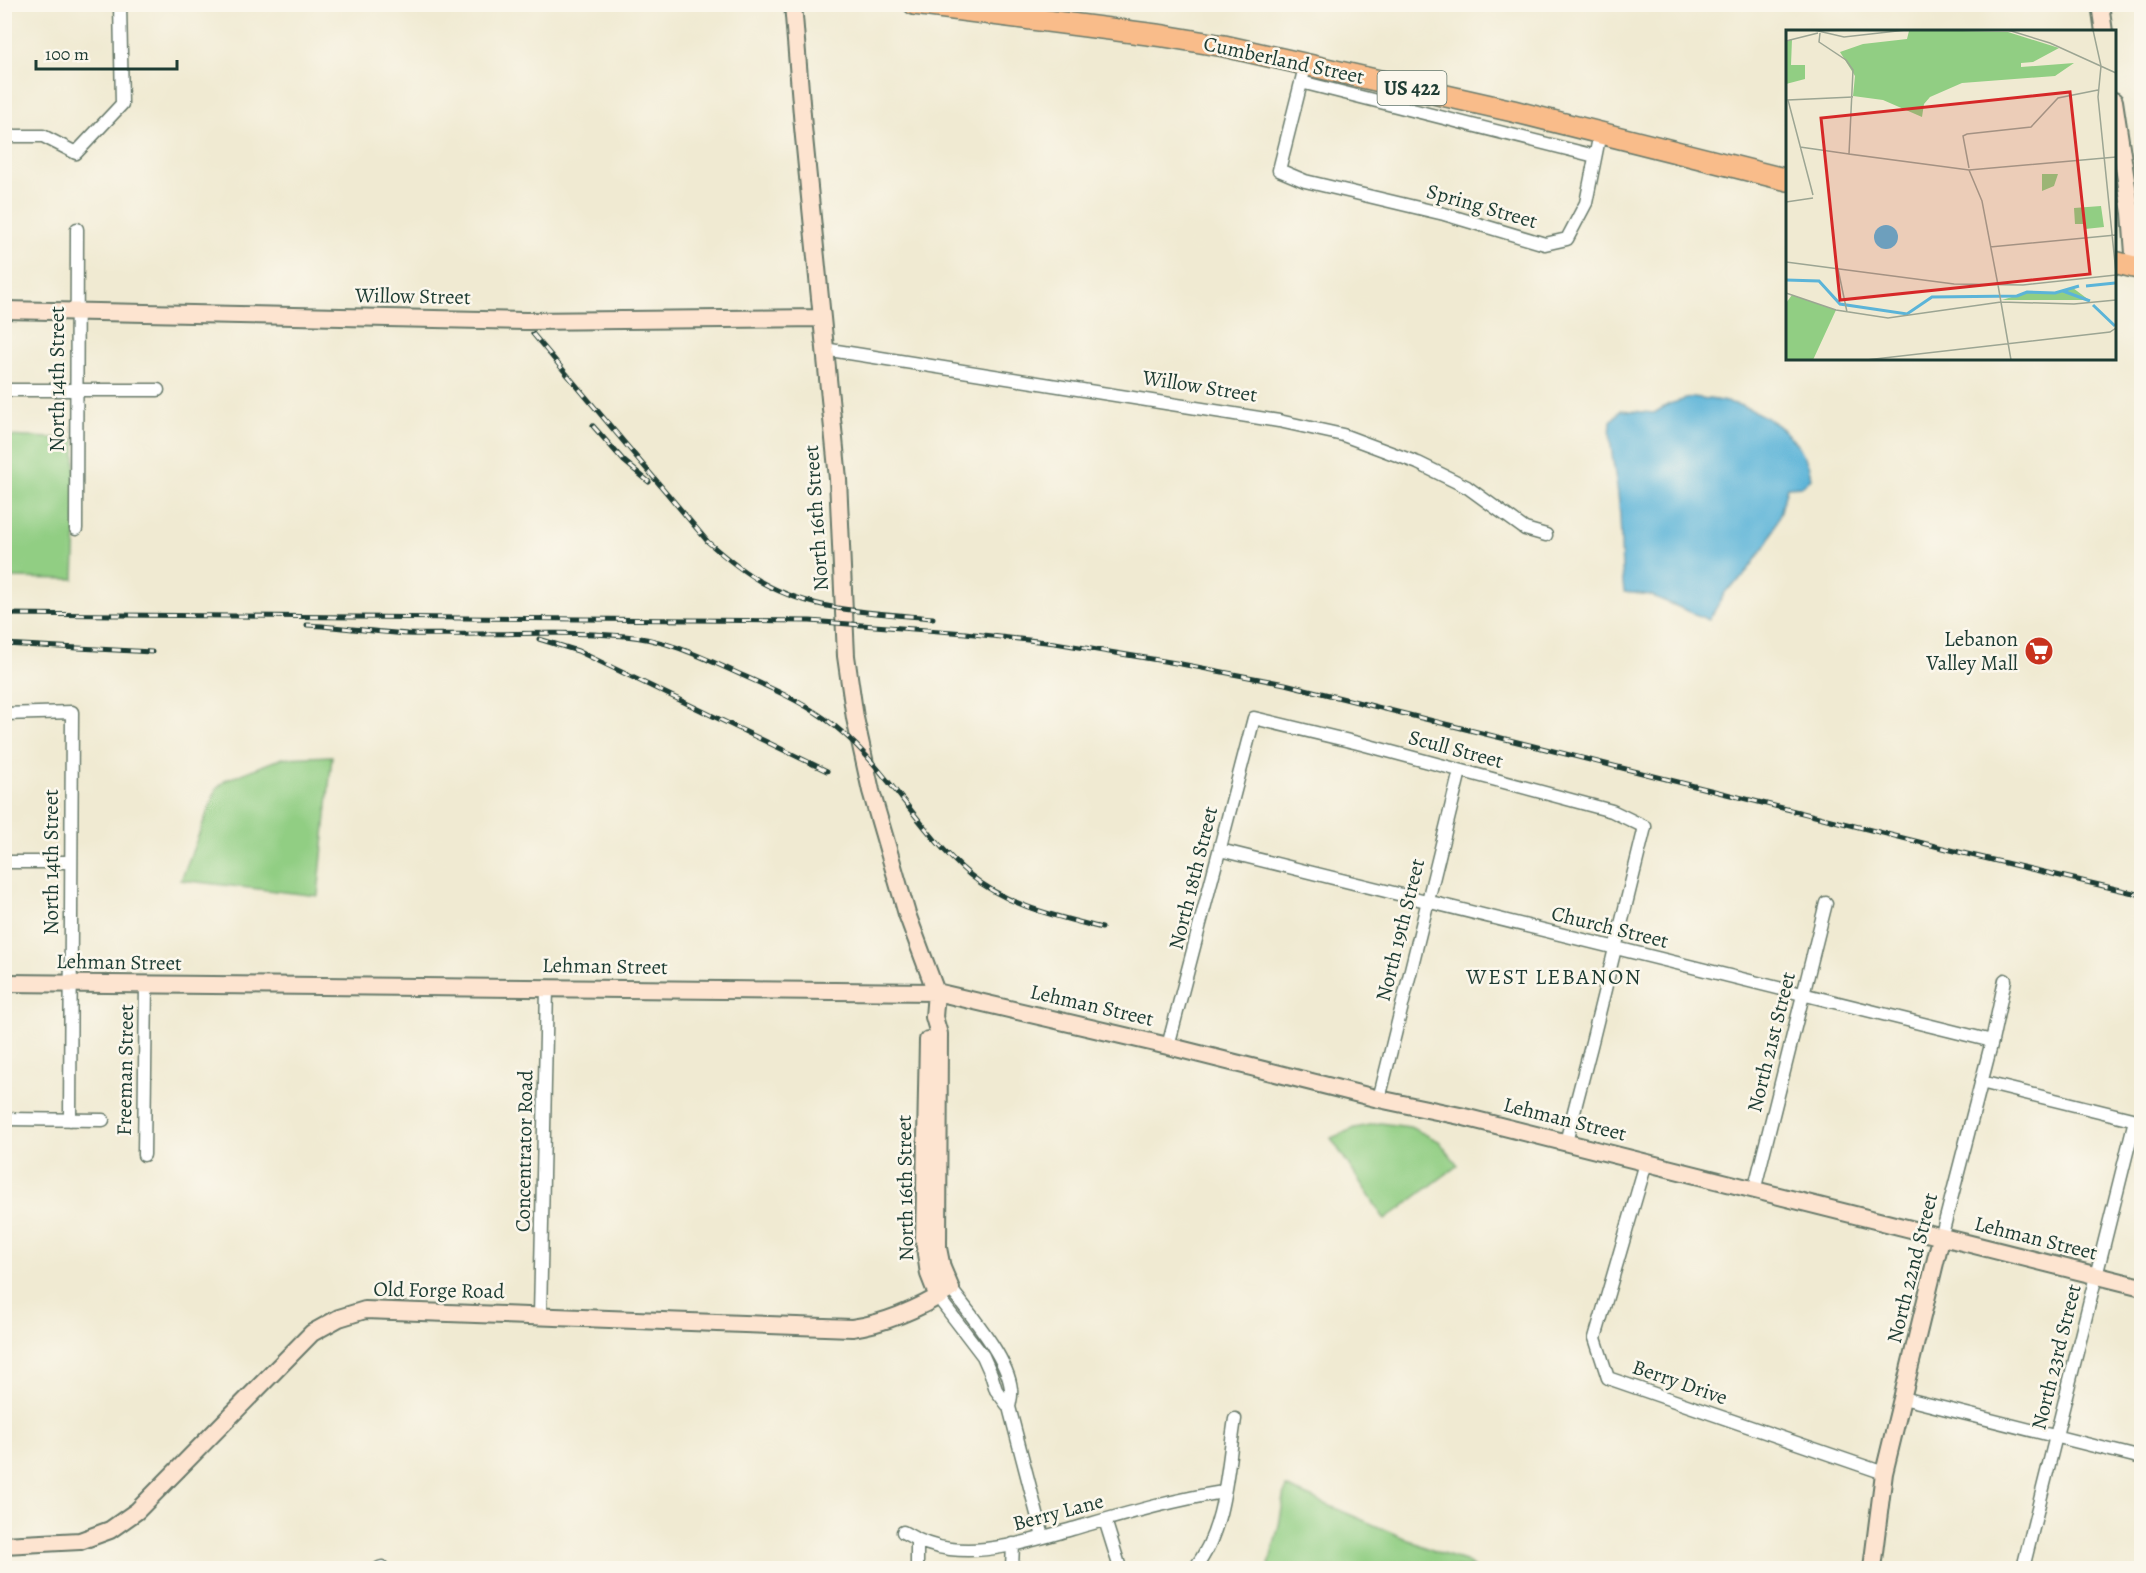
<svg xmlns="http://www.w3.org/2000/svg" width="2146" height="1573" font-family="Alegreya,serif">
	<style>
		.green { fill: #91ce83; stroke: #58865c; stroke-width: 1.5 }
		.water { fill: #5bb4d8; stroke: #3d7886; stroke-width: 1.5 }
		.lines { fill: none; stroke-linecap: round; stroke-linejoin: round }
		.street-casing { stroke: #687a6b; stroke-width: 15 }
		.secondary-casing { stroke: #687a6b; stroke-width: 20 }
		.highway-casing { stroke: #687a6b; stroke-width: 24 }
		.street { stroke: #fff; stroke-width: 12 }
		.secondary { stroke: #fde4d0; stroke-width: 16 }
		.highway { stroke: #f9bc8a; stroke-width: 21 }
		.rail-casing { stroke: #1f3d34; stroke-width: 5 }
		.rail { stroke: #fbf7ec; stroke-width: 3; stroke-dasharray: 9; stroke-linecap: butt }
		.labels { text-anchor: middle; stroke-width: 5; stroke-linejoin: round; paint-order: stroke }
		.shield { fill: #fbf7ec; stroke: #61756b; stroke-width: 1.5 }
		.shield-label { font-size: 20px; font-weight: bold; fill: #1f3d34 }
		.street-label { font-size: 21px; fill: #1f3d34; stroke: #fbf7ec }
		.poi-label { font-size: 21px; fill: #1f3d34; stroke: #fbf7ec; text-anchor: end }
		.neighbourhood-label { font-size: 22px; letter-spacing: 1.5px; fill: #1f3d34; stroke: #fbf7ec }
		.inset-river { fill: none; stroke: #5bb4d8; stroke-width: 3 }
		.inset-road { fill: none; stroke: #9ca593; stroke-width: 1.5 }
		.view { fill: #d62828; fill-opacity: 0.15; stroke: #d62828; stroke-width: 3 }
		.inset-edge { fill: none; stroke: #1f3d34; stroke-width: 3 }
	</style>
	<rect width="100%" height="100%" fill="#fbf7ec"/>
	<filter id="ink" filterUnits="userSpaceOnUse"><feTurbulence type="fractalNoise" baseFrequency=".0167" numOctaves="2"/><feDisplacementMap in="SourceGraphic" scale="12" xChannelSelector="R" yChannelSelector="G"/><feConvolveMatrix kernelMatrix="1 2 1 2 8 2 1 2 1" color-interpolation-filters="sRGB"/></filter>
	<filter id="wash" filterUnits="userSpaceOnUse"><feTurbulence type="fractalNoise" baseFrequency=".008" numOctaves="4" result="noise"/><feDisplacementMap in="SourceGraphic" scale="24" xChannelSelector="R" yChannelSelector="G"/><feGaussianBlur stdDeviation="1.35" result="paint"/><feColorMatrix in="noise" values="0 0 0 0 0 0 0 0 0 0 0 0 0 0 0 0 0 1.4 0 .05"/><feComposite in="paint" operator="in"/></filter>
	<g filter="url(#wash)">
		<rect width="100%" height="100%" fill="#f0ead2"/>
		<path class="green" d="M5,436l70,3 1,90 -2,50 -69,-1z
			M332,756l-14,140 -137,-16 36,-92 9,-8 56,-22z
			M1380,1123l30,4 29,14 19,24 -73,55 -54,-82 24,-10z
			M1286,1487l153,66 26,8 9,7h-206l11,-43z"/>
		<path class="water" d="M1693,397c15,2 31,3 46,8 33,11 68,38 72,73l-8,8 -16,1 -6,24 -12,30 -26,36 -17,14 -17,29 -59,-25 -26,-3c-4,-31 -2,-58 -5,-88 -2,-28 -11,-56 -8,-83l10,-11 33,3 15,-9z"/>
	</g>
	<g filter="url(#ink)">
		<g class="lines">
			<g class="street-casing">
				<path id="street" d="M1306,63l-27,107 26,11 139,33 101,30 22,-5 19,-36 14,-70
					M1301,82l294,74
					M4,136h39l33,17 46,-49 -2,-100
					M824,349l455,72 64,14 75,28 49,24 58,42 21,6
					M4,390h154
					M76,529l1,-300
					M4,714l68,-2 -2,408
					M1220,850l772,191
					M4,862h67
					M1168,1046l86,-328 104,25 254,68 33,16 -54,219 -25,96
					M1981,1082l159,39
					M1379,1099l81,-328
					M4,1119l99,1
					M144,1155l2,-170
					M1646,1163l-51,175 13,40 276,95
					M1754,1191l72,-288
					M1941,1238l51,-197 13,-61
					M951,1289c18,24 57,69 60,100 1,6 -1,13 -2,18l34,130
					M938,1297l45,59 8,18 5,16 13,17
					M540,1316l7,-328
					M1903,1398l239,60
					M1105,1520l15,48
					M903,1532c15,9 30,15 47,17 41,5 83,-9 122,-20 50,-14 100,-29 151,-37
					M379,1568l3,-1
					M917,1568v-28
					M1012,1568l1,-24
					M1195,1568c31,-40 32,-100 40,-149
					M2023,1568l112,-448"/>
			</g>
			<g class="secondary-casing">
				<path id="secondary" d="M2100,4l4,28
					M2114,101l17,112 4,54
					M4,310l522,11 295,-3
					M4,983l932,9 232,54 211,53 81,17 682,171
					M928,1040l-4,200 5,34 9,23
					M4,1545l76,-4 30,-11 27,-19 175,-178 27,-15 26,-8 487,18c36,-5 68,-20 99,-39l-9,-21 -4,-20 1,-214 -5,-17 2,-25 -29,-78 -36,-123 -16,-73 -9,-62 -8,-177 -35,-352 -10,-123
					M1872,1568l12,-95 57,-235"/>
			</g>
			<g class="highway-casing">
				<path id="highway" d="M914,4l250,32 60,10 289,65 275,69
					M2114,262l28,7"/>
			</g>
			<use href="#street" class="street"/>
			<use href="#secondary" class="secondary"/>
			<use href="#highway" class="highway"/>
			<g class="rail-casing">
				<path id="rail" d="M533,334l175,208c17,15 35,30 55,41 52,29 113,30 170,35
					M593,426l31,35 25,21
					M4,614l806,7 155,12 90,10 121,20 109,21 682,170 175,41
					M307,625c34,2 67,7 100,9 72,2 145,-4 218,2 42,3 81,23 119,40 27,12 56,25 80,42 59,41 91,110 145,156 38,32 86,42 133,54
					M539,639l39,12 249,120
					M4,644l148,8"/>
			</g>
			<use href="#rail" class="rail"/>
		</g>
	</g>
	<defs>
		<g id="supermarket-disc" transform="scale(1.5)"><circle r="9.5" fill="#c8321e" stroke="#fbf7ec"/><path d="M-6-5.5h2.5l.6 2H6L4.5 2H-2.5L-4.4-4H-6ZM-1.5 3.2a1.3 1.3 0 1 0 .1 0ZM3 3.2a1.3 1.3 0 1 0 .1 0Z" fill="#fff"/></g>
	</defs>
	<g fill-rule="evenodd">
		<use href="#supermarket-disc" x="2039" y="651"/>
	</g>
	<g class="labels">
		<rect class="shield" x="1377.5" y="71" width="69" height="34" rx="4.5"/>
		<g class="shield-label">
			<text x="1412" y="95">US 422</text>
		</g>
		<g class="street-label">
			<text transform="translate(1284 60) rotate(12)" y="7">Cumberland Street</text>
			<text transform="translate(1482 206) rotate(16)" y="7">Spring Street</text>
			<text transform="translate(413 296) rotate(1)" y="7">Willow Street</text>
			<text transform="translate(57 379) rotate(-90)" y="7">North 14th Street</text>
			<text transform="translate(1200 386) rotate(9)" y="7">Willow Street</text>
			<text transform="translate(816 518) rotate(-94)" y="7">North 16th Street</text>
			<text transform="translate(1456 749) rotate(15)" y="7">Scull Street</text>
			<text transform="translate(51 862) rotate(-90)" y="7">North 14th Street</text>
			<text transform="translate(1193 878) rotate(-76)" y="7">North 18th Street</text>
			<text transform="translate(1610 927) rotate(14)" y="7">Church Street</text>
			<text transform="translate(1400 930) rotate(-76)" y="7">North 19th Street</text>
			<text transform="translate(119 962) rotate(1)" y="7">Lehman Street</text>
			<text transform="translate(605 966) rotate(1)" y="7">Lehman Street</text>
			<text transform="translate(1092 1005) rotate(13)" y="7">Lehman Street</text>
			<text transform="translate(1771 1042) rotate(-76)" y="7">North 21st Street</text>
			<text transform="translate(125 1070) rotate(-89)" y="7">Freeman Street</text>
			<text transform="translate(1565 1119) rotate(14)" y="7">Lehman Street</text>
			<text transform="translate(524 1151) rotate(-89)" y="7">Concentrator Road</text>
			<text transform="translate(905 1188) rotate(-91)" y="7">North 16th Street</text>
			<text transform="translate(2036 1238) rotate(14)" y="7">Lehman Street</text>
			<text transform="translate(1912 1268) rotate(-76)" y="7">North 22nd Street</text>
			<text transform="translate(439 1290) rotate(1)" y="7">Old Forge Road</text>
			<text transform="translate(2056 1357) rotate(-76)" y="7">North 23rd Street</text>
			<text transform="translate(1680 1382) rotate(19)" y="7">Berry Drive</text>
			<text transform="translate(1058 1512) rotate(-15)" y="7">Berry Lane</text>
		</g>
		<g class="poi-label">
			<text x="2018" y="646">Lebanon<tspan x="2018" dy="24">Valley Mall</tspan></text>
		</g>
		<g class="neighbourhood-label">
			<text x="1554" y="984">WEST LEBANON</text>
		</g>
	</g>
	<g transform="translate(1786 30)">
		<rect width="330" height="330" fill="#f0ead2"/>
		<path d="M130,0l92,2 51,16 -26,14 -12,1v4l53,-4 -19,13 -93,7 -32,14 -6,7 -2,13 -39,-17 -30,-4 2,-20 -15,-24 23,-8 44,-5 2,-8zM6,9l-1,26h14v14l-19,5v-43zM256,144h16l-4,12 -12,5zM315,176l3,21 -19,2v-5h-10l-1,-16zM287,258l16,12h-87l26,-8 27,1zM6,265l44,15 -23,50h-27v-57z" fill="#91ce83"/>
		<path d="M88 207a12 12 0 1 1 24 0a12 12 0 1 1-24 0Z" fill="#5bb4d8"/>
		<path class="inset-river" d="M0,250l33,1 21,23 67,10 25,-17 85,-1 10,-4 28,1 24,-7M300,256l29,-3M277,261l27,10M307,275l22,21"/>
		<path class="inset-road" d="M28,0l30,7 62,-7M222,0l42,13 66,30M307,0l8,36 -3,31 18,176M34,3l-1,9 27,18 7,10 -4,84 120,16 147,-13M0,11l32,-8M14,117l49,7M183,138l-6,-32 4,-2 64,-7 27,-29 40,-8M183,140l13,31 16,84M27,165l-25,-95 65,-3M0,172l27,-4M204,217l126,-12M0,232l168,22 69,1 93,-10M52,239l9,43M212,255l13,75M0,263l50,17 52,8 113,-16 73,2 42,-4M80,330l244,-28 6,-4"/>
		<path class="view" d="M284,62l20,182 -250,26 -19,-182z"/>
		<rect width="330" height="330" class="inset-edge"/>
	</g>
	<rect width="2146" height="1573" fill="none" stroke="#fbf7ec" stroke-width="24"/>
	<path d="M36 60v9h141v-9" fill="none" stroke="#1f3d34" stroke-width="3"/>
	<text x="45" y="60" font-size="18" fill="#1f3d34" stroke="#fbf7ec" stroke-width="4.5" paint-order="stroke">100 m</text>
</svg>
